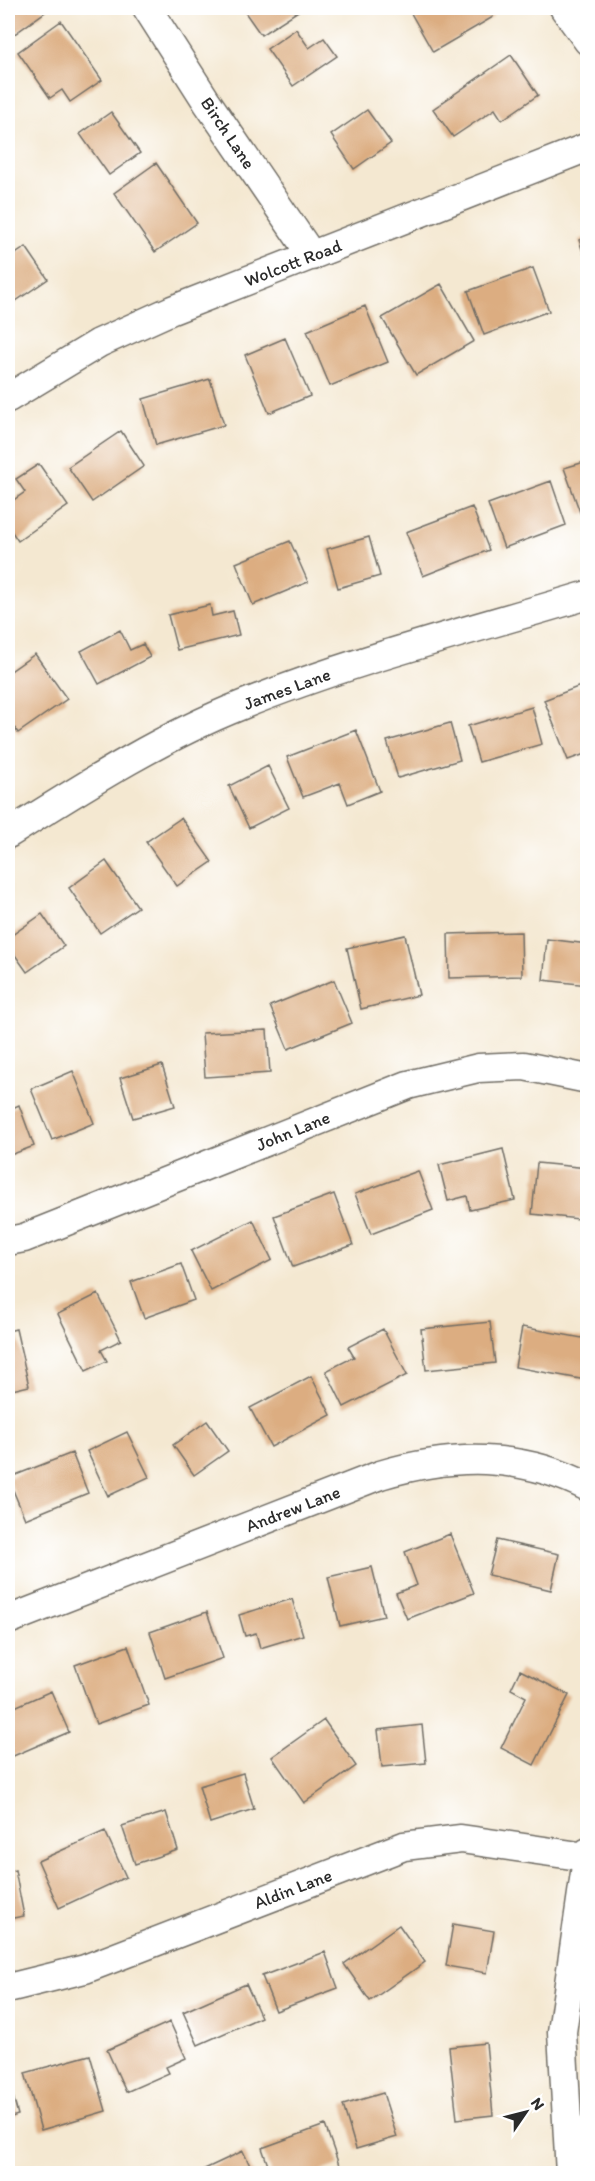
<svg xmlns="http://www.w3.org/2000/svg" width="595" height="2181" font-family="Itim,sans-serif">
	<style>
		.building { fill: #dcad81 }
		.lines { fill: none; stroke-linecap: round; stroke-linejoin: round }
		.minor-casing { stroke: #716d65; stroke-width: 31 }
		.minor { stroke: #fff; stroke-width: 28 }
		.labels { text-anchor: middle; stroke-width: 5; stroke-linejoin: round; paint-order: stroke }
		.street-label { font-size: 18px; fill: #2b2b2b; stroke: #fff }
	</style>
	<rect width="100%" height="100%" fill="#fff"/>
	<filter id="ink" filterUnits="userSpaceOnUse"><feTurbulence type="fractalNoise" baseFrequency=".0167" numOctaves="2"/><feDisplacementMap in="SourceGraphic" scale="12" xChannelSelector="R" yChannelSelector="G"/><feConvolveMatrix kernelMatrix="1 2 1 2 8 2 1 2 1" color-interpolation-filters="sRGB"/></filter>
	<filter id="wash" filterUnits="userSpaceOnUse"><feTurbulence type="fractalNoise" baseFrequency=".008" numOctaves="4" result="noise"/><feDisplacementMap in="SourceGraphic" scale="24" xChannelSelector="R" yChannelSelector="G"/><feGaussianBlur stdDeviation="1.35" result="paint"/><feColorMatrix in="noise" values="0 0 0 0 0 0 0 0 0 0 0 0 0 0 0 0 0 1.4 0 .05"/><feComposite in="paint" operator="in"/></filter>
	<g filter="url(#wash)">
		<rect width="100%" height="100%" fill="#f4e8d1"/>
		<g id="blocks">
			<path class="building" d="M8,8h34l3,4 -36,26z
				M242,8h61l-42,27z
				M408,8h80l5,9 -60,35z
				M61,21l41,59 -32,22 -8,-12 -12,8 -32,-46z
				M296,29l13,19 15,-10 13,18 -44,30 -26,-37z
				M511,55l27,40 -36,25 -7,-11 -42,28 -20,-28z
				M367,110l24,33 -37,26 -23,-34z
				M111,112l29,41 -31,22 -29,-41z
				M156,163l41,60 -42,29 -41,-59z
				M588,237v26l-1,1 -8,-24z
				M26,247l22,32 -35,24 -5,-7v-37z
				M533,268l16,43 -65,24 -16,-44z
				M441,284l33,57 -58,34 -34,-57z
				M365,306l23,56 -58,24 -23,-55z
				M285,338l25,58 -41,17 -24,-58z
				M210,379l14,46 -68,20 -13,-46z
				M121,431l23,35 -52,36 -24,-35z
				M588,461v51l-7,3 -17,-47z
				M39,464l29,42 -50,35 -10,-15v-22l17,-12 -9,-13z
				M551,481l15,44 -62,23 -16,-44z
				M472,507l17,43 -66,26 -17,-44z
				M369,537l11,39 -42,12 -11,-39z
				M290,541l18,41 -55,23 -17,-42z
				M210,605l2,11 21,-5 6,24 -62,15 -9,-35z
				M120,630l10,20 13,-6 7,13 -51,27 -18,-33z
				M35,654l32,45 -49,34 -10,-15v-45z
				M588,683v70l-20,7 -24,-60z
				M532,707l10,37 -63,18 -11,-36z
				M450,723l10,37 -62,18 -11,-37z
				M356,730l24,61 -32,13 -8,-21 -37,14 -16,-40z
				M268,766l21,42 -40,20 -20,-42z
				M181,818l31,44 -35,24 -31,-44z
				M106,861l32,46 -38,26 -31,-45z
				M42,914l22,32 -37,26 -19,-27v-7z
				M521,932l1,44 -73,2 -1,-44z
				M405,935l14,60 -58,14 -14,-61z
				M547,939l41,5v41l-45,-5z
				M334,980l18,43 -64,26 -18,-43z
				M267,1030l3,43 -65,4 -3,-44z
				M162,1065l13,41 -42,12 -13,-40z
				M73,1071l21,52 -42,17 -21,-51z
				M19,1105l15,41 -26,10v-46z
				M503,1149l12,51 -45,10 -3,-14 -19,5 -9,-36z
				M537,1163l51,5v52l-56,-6z
				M418,1171l15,39 -62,24 -16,-40z
				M334,1194l19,51 -60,22 -19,-51z
				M253,1220l19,40 -61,31 -20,-40z
				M181,1264l13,36 -50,18 -13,-36z
				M98,1294l23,46 -20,10 6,11 -21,10 -28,-57z
				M490,1322l5,41 -69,7 -5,-41z
				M522,1327l66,12 -2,41 -71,-13z
				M16,1329l13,57 -21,5v-60z
				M383,1329l24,46 -63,32 -18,-36 28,-14 -6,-10z
				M311,1376l20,39 -60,32 -21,-39z
				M207,1421l21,30 -34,24 -21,-30z
				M127,1432l22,45 -41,19 -21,-45z
				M72,1453l16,40 -63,26 -17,-41z
				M450,1534l24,59 -67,26 -11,-26 21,-8 -12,-33z
				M497,1540l62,14 -8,36 -63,-15z
				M372,1567l12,49 -44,10 -12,-49z
				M292,1599l11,36 -43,13 -4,-15 -11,3 -6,-21z
				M207,1612l16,46 -58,20 -15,-46z
				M128,1646l21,59 -53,19 -21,-59z
				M520,1670l49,25 -35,70 -33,-17 25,-51 -15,-8z
				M51,1691l18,41 -58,25 -3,-7v-40z
				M324,1720l32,46 -52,37 -32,-46z
				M422,1725l4,38 -44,4 -4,-37z
				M243,1773l11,36 -44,14 -11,-37z
				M166,1812l12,38 -43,14 -13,-38z
				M105,1831l21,46 -67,31 -21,-47z
				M15,1870l9,46 -16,3v-47z
				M453,1924l41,7 -7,42 -41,-7z
				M399,1925l26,37 -55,39 -26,-37z
				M325,1952l13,36 -62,23 -14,-35z
				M246,1984l15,33 -63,28 -15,-33z
				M170,2022l16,36 -20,9 3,6 -43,19 -19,-42z
				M486,2043l7,72 -36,4 -8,-72z
				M90,2055l16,56 -65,19 -16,-57z
				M8,2077l10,38 -10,3z
				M383,2093l14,44 -41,12 -13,-44z
				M325,2125l14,40 -25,9h-43l-9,-26z
				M243,2151l11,23h-60z"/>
		</g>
	</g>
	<g filter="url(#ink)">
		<use href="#blocks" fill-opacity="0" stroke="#716d65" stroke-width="1.5"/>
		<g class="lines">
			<g class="minor-casing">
				<path id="minor" d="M147,8l60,94 105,154
					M564,8l24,33
					M8,398l91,-55 73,-33 416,-163
					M8,834c75,-47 151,-96 234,-129 111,-45 230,-75 346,-110
					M8,1241l16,-3 384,-153 70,-17 46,-2 64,13
					M8,1620l372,-145c71,-21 140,-23 208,12
					M8,1988l77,-19 319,-123 57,-7 125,18
					M570,2174l-8,-142 26,-180"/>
			</g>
			<use href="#minor" class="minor"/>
		</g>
	</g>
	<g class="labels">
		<g class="street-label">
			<text transform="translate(228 133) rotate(56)" y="6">Birch Lane</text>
			<text transform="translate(293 263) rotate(-21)" y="6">Wolcott Road</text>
			<text transform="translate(287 689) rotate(-20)" y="6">James Lane</text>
			<text transform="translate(293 1131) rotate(-22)" y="6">John Lane</text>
			<text transform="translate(293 1509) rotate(-21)" y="6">Andrew Lane</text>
			<text transform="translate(293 1889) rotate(-21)" y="6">Aldin Lane</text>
		</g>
	</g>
	<rect width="595" height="2181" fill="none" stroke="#fff" stroke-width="30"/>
	<g transform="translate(526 2112) rotate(55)" stroke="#ffffff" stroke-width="4.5" paint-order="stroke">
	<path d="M0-4.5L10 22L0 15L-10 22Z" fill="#2b2b2b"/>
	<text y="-9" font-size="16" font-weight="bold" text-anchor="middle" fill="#2b2b2b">N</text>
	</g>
</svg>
